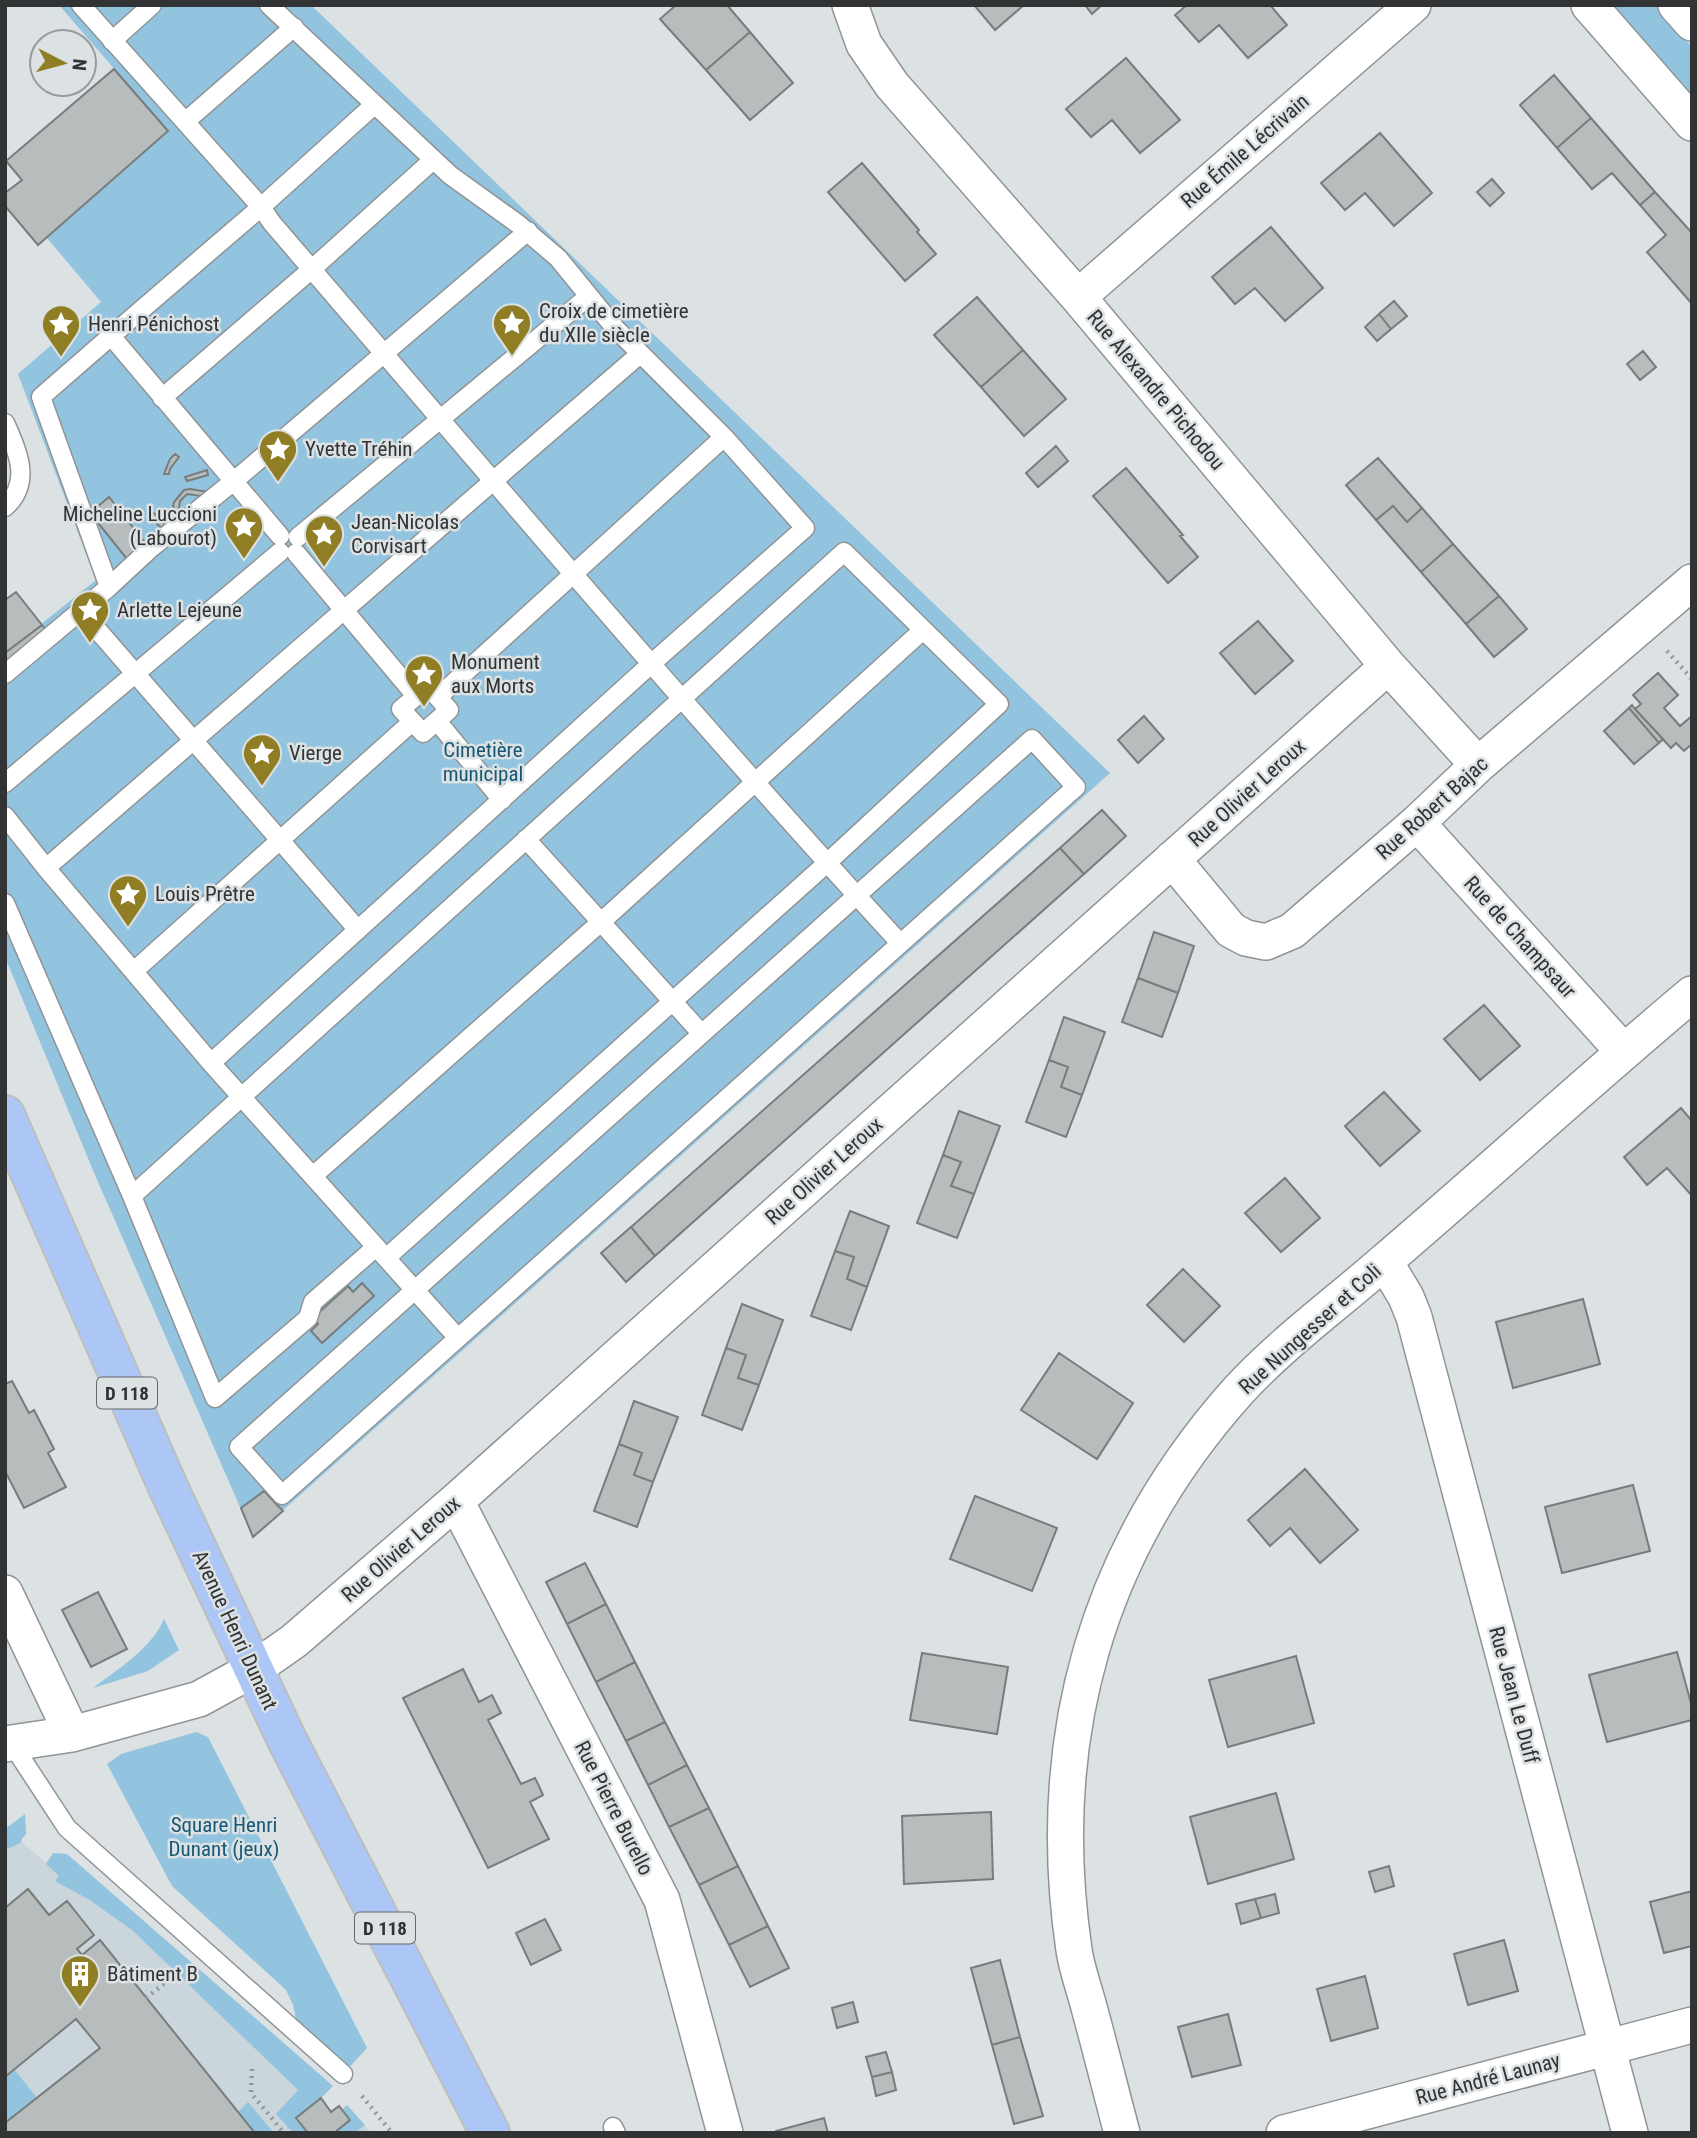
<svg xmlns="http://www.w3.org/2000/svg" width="1697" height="2138" font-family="'Roboto Condensed',sans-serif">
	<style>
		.built { fill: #cad6dc }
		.green { fill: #93c4df }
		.building { fill: #b7bcbd; stroke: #777c7c; stroke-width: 2 }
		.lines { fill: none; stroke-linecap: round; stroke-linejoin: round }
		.service-casing { stroke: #909497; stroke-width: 21 }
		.minor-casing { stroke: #909497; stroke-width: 38 }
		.primary-casing { stroke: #bdbebe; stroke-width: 42 }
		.path { stroke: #939799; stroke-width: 4.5; stroke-dasharray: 2 5; stroke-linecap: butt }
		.service { stroke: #fff; stroke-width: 18 }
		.minor { stroke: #fff; stroke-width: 35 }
		.primary { stroke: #acc7f6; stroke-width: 38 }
		.labels { text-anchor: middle; stroke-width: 5; stroke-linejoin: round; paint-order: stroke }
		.shield { fill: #dce1e3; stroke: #646768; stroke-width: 2 }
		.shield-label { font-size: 19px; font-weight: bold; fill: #313334 }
		.street-label { font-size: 21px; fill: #313334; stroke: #dce1e3 }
		.poi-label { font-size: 21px; fill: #313334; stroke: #dce1e3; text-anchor: start }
		.park-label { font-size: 21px; fill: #175876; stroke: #dce1e3 }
	</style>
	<rect width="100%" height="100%" fill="#dce1e3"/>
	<path class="built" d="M25,1814l1,20 -5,6 1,2 24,21 7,-10 14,1 266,232 -12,12 10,13 8,-5 3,4 5,-5 24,28h-366v-304z"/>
	<path class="green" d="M59,5h252l799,768 -857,764 -161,-369 -87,-211v-304l91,-73 -78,-206 83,-72 -54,-64 121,-107z
		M1610,5h46l36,42v53z
		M164,1619l15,31 -31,21 -55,17c24,-18 59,-40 71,-69z
		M196,1732l12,5 159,311 -21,23 -50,-52 -3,-14 -7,-15 -114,-104 -65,-122 14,-10z
		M25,1814l1,20 -5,6 1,2 -17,8v-21z
		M53,1853l14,1 266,232 -12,12 10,13 8,-5 3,4 5,-5 18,20 -10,8h-62l-17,-19 22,-24 -166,-160 -44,-31 -33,-18 4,-5 -13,-12z
		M14,2069l23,29 -32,25v-46z
		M248,2102l26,31h-19l-17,-21z"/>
	<path class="building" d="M676,5h51l23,27 -44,38 -46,-51z
		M974,5h50l-29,25z
		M1085,5h17l-10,9z
		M1187,5h83l17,20 -39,33 -29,-33 -20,17 -24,-27z
		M750,32l43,51 -43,37 -44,-50z
		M1126,58l54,62 -40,33 -28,-33 -21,17 -25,-28z
		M114,69l54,62 -130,114 -33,-39v-13l17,-13 -16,-19z
		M114,69l54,62 -130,114 -33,-39v-13l17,-13 -16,-19z
		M1554,75l37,43 -34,30 -37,-43z
		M1591,118l64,74 -15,13 -28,-32 -20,16 -35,-41z
		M1380,133l52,60 -38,33 -29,-33 -20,17 -24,-27z
		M862,163l57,67 -2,2 19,22 -31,27 -77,-89z
		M1492,179l12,14 -14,13 -13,-14z
		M1655,192l37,41v71l-45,-52 19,-17 -26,-30z
		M1271,227l52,61 -38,33 -30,-33 -20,16 -23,-27z
		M977,297l46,53 -42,37 -47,-52z
		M1394,301l13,15 -16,13 -12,-15z
		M1379,314l12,15 -14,12 -12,-14z
		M1023,350l43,49 -42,37 -43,-49z
		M1643,351l13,16 -16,13 -13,-16z
		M1056,446l12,15 -30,26 -12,-14z
		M175,454l4,3 -9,12 -1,5h-5l6,-15z
		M1378,458l44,50 -15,14 -14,-16 -17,14 -30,-35z
		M1126,468l57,67 -3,1 18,21 -30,26 -75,-87z
		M207,470l1,5 -21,6 -2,-4z
		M190,489l19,3 -1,5 -21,-3 -7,7 -1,7 5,8 -5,1 -6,-11 1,-4 10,-12z
		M109,497l37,47 -19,15 -37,-46z
		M1393,506l14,16 15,-14 31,36 -32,28 -45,-52z
		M154,513l10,11 6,2 -7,3 -4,-3 -9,-10z
		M1453,544l46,52 -33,28 -45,-52z
		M16,592l26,33 -37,28v-53z
		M1499,596l28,33 -33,28 -28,-33z
		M1258,621l35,40 -38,33 -35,-41z
		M42,625l8,10 -45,37v-19z
		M1658,673l20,22 -14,13 16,18 12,-10v28l-8,7 -8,-8 -5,5 -36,-39 6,-5 -8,-9z
		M1632,705l3,4 28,30 -4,4 -30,-35z
		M1629,708l30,35 -25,21 -30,-33z
		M1144,716l20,23 -26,24 -20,-23z
		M1102,810l24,26 -42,38 -24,-26z
		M1060,848l24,26 -429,382 -24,-29z
		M1154,932l40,14 -16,47 -40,-15z
		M1138,978l40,15 -16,44 -40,-15z
		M1484,1005l36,41 -40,34 -36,-41z
		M1064,1017l41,15 -23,63 -21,-8 7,-20 -19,-7z
		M1049,1060l19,7 -7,20 21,8 -16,42 -40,-15z
		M1384,1092l36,39 -40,35 -35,-40z
		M1681,1108l11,13v75l-25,-28 -20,17 -23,-28z
		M959,1111l41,15 -26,68 -23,-8 10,-24 -18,-7z
		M943,1155l18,7 -10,24 23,8 -17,44 -40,-15z
		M1285,1178l35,40 -39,34 -36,-39z
		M850,1211l39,15 -22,61 -20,-8 7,-22 -19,-6z
		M631,1227l24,29 -29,26 -25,-29z
		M835,1251l19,6 -7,22 20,8 -16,43 -40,-14z
		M1183,1269l37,37 -36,36 -37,-37z
		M362,1283l12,13 -52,47 -11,-12 7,-7 -5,-6 35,-32 5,6z
		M1583,1299l17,65 -87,24 -17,-66z
		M742,1304l41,16 -24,65 -21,-7 8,-23 -20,-7z
		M726,1348l20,7 -8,23 21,7 -17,45 -40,-15z
		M1059,1353l74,50 -36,56 -76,-49z
		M12,1381l17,32 5,-3 20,39 -6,4 18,34 -42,21 -19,-37v-87z
		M634,1401l44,16 -25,65 -19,-7 8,-22 -23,-9z
		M619,1444l23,9 -8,22 19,7 -16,45 -43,-16z
		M1305,1469l53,61 -38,33 -30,-35 -20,18 -22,-26z
		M1633,1485l17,66 -88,22 -17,-66z
		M264,1491l19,20 -30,26 -12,-29z
		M975,1496l82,32 -25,63 -82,-32z
		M585,1563l21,41 -39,20 -21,-42z
		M98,1592l29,57 -36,18 -29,-57z
		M606,1604l29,58 -39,20 -29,-58z
		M1677,1652l15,55v13l-85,22 -18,-67z
		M922,1653l86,14 -11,67 -87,-14z
		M1296,1656l18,67 -86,24 -19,-67z
		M635,1662l30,60 -39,19 -30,-59z
		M463,1669l16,33 13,-7 9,18 -13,7 33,64 14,-6 4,8 4,9 -13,7 19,37 -61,29 -85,-170z
		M665,1722l22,43 -39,20 -22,-44z
		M687,1765l22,43 -40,19 -21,-42z
		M1276,1793l18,66 -86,25 -18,-67z
		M709,1808l29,58 -39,19 -30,-58z
		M991,1812l2,67 -89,5 -2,-68z
		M738,1866l30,60 -39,19 -30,-60z
		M1389,1866l5,20 -19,6 -6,-20z
		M28,1889l21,26 18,-14 27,34 -17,14 5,6 18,-15 155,193h-250v-10l95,-75 -24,-29 -71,58v-169z
		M1692,1891v55l-28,7 -14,-51z
		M1275,1894l4,19 -18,5 -6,-19z
		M1255,1899l6,19 -20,6 -5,-20z
		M545,1919l16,31 -30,15 -15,-32z
		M768,1926l21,42 -39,19 -21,-42z
		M1504,1940l14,51 -50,14 -14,-51z
		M1000,1960l20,77 -28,8 -21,-77z
		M1365,1976l13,52 -47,13 -14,-52z
		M853,2002l5,20 -21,6 -5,-20z
		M1228,2014l13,51 -49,12 -14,-50z
		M1020,2037l23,79 -29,8 -22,-79z
		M886,2052l6,20 -20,5 -6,-20z
		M892,2072l4,18 -20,6 -4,-19z
		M321,2098l10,14 8,-6 11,14 -16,13h-26l-12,-15z
		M824,2118l4,15h-52v-2z"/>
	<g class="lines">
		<g class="service-casing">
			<path id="service" d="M81,5l180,202 11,16c208,242 413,485 628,720
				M112,41l40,-36
				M186,121l108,-94
				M162,398l150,-129 121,-109
				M5,423c13,28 27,60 0,84
				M280,536l-169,-200 150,-129 113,-102
				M298,537l291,-241
				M296,553l120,143
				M109,587l-68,-190 70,-61
				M81,611l277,319
				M5,674l104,-87 42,-39 83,-67 294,-250
				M428,686l21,24 -26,23 -22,-24z
				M438,697l286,-260
				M437,721l65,79
				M1032,739l44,48 -794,708 -43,-48z
				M5,783l275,-231
				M5,816l41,52 165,195 246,274
				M526,839l175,194
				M46,868l594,-514
				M5,903l127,293 83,202 93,-80 5,-16 63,-55
				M134,971l278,-249
				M211,1063l440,-399 154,-136 -81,-91 -109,-109 -57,-70 -40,-34 -68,-49 -181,-170
				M314,1175l287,-253 322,-292
				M132,1196l712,-644 155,152 -172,159 -441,395
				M12,1744l55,84 276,246
				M613,2127l3,6"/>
		</g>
		<g class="minor-casing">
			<path id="minor" d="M850,5l14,39 28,41 186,212 310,369 90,99
				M1589,5l103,118
				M1676,5l16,18
				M1078,297l335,-292
				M1417,823l206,228
				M1172,859l59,71 15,8 20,4 26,-11 125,-108 61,-58 214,-183
				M1385,1262l21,35 8,20 216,816
				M456,1501l206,399 63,233
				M5,1593l67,141
				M5,1744l67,-10 127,-35 55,-30 40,-28 162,-140 932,-835
				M1122,2133c-11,-41 -21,-82 -32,-122 -5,-20 -13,-41 -16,-61 -31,-211 22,-400 164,-559 44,-48 98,-87 147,-130 103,-88 203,-180 307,-267
				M1284,2133l408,-108"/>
		</g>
		<g class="primary-casing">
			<path id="primary" d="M5,1115l163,372 118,251 204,395"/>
		</g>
		<path class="path" d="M1667,651l25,28
			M146,1998l23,-18
			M252,2069l-1,24 33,40
			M362,2096l30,37"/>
		<use href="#service" class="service"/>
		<use href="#minor" class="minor"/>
		<use href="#primary" class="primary"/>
	</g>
	<defs>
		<g id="sight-pin" transform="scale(2.0125)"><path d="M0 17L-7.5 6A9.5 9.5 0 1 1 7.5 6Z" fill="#907e25" stroke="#dce1e3"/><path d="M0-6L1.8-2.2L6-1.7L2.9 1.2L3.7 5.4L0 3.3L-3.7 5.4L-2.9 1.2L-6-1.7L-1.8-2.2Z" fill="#fff"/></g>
		<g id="building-pin" transform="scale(2.0125)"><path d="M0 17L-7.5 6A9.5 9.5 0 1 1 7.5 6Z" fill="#907e25" stroke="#dce1e3"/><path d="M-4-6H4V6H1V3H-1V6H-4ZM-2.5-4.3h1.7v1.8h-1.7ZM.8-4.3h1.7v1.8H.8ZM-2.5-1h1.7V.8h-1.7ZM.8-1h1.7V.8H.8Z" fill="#fff"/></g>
	</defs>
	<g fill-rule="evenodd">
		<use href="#sight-pin" x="512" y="323"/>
		<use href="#sight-pin" x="61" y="324"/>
		<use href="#sight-pin" x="278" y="449"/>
		<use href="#sight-pin" x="244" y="526"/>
		<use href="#sight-pin" x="324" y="534"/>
		<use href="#sight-pin" x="90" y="610"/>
		<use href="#sight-pin" x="424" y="674"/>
		<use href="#sight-pin" x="262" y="753"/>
		<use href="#sight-pin" x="128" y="894"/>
		<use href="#building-pin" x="80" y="1974"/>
	</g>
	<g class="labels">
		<g class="shield">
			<rect x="97" y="1377.5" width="60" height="31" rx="5"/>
			<rect x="355" y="1912.5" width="60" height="31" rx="5"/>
		</g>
		<g class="shield-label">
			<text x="127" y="1400">D 118</text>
			<text x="385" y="1935">D 118</text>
		</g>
		<g class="street-label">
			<text transform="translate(1245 151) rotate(-41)" y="7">Rue Émile Lécrivain</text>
			<text transform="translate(1156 390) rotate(50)" y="7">Rue Alexandre Pichodou</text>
			<text transform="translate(1247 793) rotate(-42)" y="7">Rue Olivier Leroux</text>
			<text transform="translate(1432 808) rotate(-42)" y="7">Rue Robert Bajac</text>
			<text transform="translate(1520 937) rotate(48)" y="7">Rue de Champsaur</text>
			<text transform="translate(824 1171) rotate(-42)" y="7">Rue Olivier Leroux</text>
			<text transform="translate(1310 1329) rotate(-42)" y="7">Rue Nungesser et Coli</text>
			<text transform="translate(401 1549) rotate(-41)" y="7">Rue Olivier Leroux</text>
			<text transform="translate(235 1630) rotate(65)" y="7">Avenue Henri Dunant</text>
			<text transform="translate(1514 1695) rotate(75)" y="7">Rue Jean Le Duff</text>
			<text transform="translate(614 1808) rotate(63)" y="7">Rue Pierre Burello</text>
			<text transform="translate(1488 2079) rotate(-15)" y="7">Rue André Launay</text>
		</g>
		<g class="poi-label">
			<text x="539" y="318">Croix de cimetière<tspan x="539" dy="24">du XIIe siècle</tspan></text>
			<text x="88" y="331">Henri Pénichost</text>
			<text x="305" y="456">Yvette Tréhin</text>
			<text x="217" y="521" text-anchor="end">Micheline Luccioni<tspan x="217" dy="24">(Labourot)</tspan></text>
			<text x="351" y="529">Jean-Nicolas<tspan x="351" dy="24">Corvisart</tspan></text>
			<text x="117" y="617">Arlette Lejeune</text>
			<text x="451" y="669">Monument<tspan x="451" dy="24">aux Morts</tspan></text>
			<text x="289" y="760">Vierge</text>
			<text x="155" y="901">Louis Prêtre</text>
			<text x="107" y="1981">Bâtiment B</text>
		</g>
		<g class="park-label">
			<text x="483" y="757">Cimetière<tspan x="483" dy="24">municipal</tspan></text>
			<text x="224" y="1832">Square Henri<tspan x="224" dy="24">Dunant (jeux)</tspan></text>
		</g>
	</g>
	<rect width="1697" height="2138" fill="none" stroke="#313334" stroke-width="14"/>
	<g transform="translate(63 63) rotate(96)"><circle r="33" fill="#dce1e3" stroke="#989b9d" stroke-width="2"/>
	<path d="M0-5L12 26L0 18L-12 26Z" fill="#907e25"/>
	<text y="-10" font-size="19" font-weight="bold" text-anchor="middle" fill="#313334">N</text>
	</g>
</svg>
